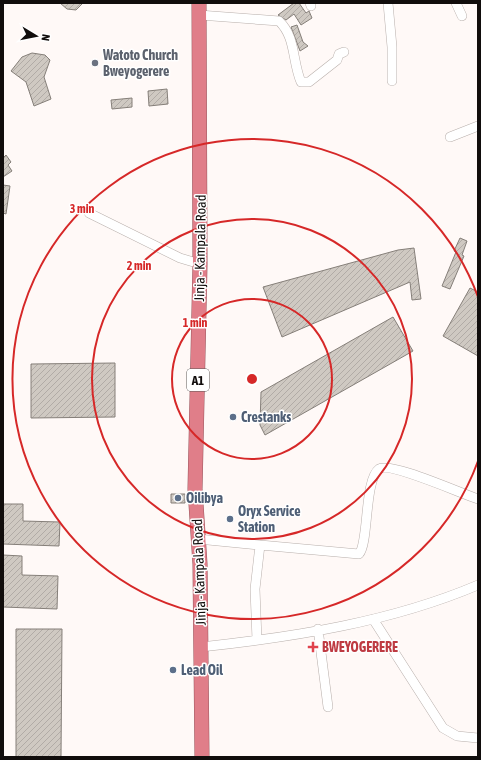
<svg xmlns="http://www.w3.org/2000/svg" width="481" height="760" font-family="'Asap Condensed',sans-serif">
	<style>
		.building { fill: url(#building-hatch); stroke: #857f79 }
		.lines { fill: none; stroke-linecap: round; stroke-linejoin: round }
		.minor-casing { stroke: #b8afab; stroke-width: 10 }
		.highway-casing { stroke: #98565d; stroke-width: 15 }
		.minor { stroke: #fff; stroke-width: 9 }
		.highway { stroke: #e07e89; stroke-width: 14 }
		.ring { fill: none; stroke: #d62828; stroke-width: 2 }
		.worship-dot { fill: #6b7280; stroke: #fff; stroke-width: 1.5 }
		.service-dot { fill: #5c6f8a; stroke: #fff; stroke-width: 1.5 }
		.health-dot { fill: #e0444e; stroke: #fff; stroke-width: 1.5 }
		.labels { text-anchor: middle; stroke-width: 3; stroke-linejoin: round; paint-order: stroke }
		.shield { fill: #fff; stroke: #585655; stroke-width: 1 }
		.shield-label { font-size: 13px; font-weight: bold; fill: #110d0c }
		.worship-label { font-size: 14px; font-weight: bold; fill: #5b616d; stroke: #fff; text-anchor: start }
		.street-label { font-size: 14px; fill: #110d0c; stroke: #fff }
		.service-label { font-size: 14px; font-weight: bold; fill: #4e5e75; stroke: #fff; text-anchor: start }
		.health-label { font-size: 14px; font-weight: bold; fill: #be3a42; stroke: #fff; text-anchor: start }
		.centre { fill: #d62828; stroke: #fff; stroke-width: 2 }
		.ring-label { font-size: 12px; text-anchor: middle; font-weight: bold; fill: #d62828; stroke: #fff; stroke-width: 3; stroke-linejoin: round; paint-order: stroke }
	</style>
	<defs>
		<pattern id="building-hatch" width="6" height="6" patternUnits="userSpaceOnUse"><rect width="6" height="6" fill="#cfc9c2"/><path d="M-1 1l2-2M0 6l6-6M5 7l2-2" fill="none" stroke="#b1aba6"/></pattern>
	</defs>
	<rect width="100%" height="100%" fill="#fff9f7"/>
	<path class="building" d="M60,3h23l-7,7 -9,-1z
		M294,3h5l7,10 3,-2 3,7 -11,7 -7,-11 -8,6 -8,-5z
		M297,25l6,17 5,4 -8,5 -9,-24z
		M32,53l13,2 5,5 -6,17 7,22 -17,7 -8,-24 -15,-11 11,-14z
		M167,89l1,15 -19,2 -1,-15z
		M132,98v9l-20,2 -1,-9z
		M6,155l5,7 -3,3 4,6 -9,6v-19z
		M3,185l7,1 -4,28 -3,-1z
		M460,238l7,3 -5,14 2,1 -14,33 -8,-3 14,-34 -2,-1z
		M414,248l7,51 -9,1 -2,-18 -128,55 -19,-50 135,-37z
		M470,288l8,4v64l-35,-20z
		M393,317l20,34 -148,84 -5,-10 1,-33z
		M115,363v54l-84,1v-54z
		M171,494h14v9h-14z
		M3,504h20v17l37,1 -1,24 -56,-2z
		M3,555l19,1v19l36,1 -1,33 -54,-2z
		M16,629h46l-1,128h-45z"/>
	<g class="lines">
		<g class="minor-casing">
			<path id="minor" d="M310,3l1,3
				M388,3l4,44v34
				M456,3l6,13
				M199,15l80,6c17,16 13,40 22,61h8l28,-22 2,-6 5,-2
				M450,137l28,-11
				M89,213l91,45 20,6
				M198,539l62,6
				M373,619l70,109 14,8 21,2
				M318,629l10,78
				M257,640l-2,-51 5,-44 99,9c10,-11 5,-74 20,-85 10,-8 83,25 99,30
				M201,647c93,-10 190,-25 277,-62"/>
		</g>
		<g class="highway-casing">
			<path id="highway" d="M199,3l1,261 -5,225 5,75 2,193"/>
		</g>
		<use href="#minor" class="minor"/>
		<use href="#highway" class="highway"/>
	</g>
	<g class="ring">
		<circle cx="252" cy="379" r="80"/>
		<circle cx="252" cy="379" r="160"/>
		<path d="M478 461A240 240 0 1 1 478 297"/>
	</g>
	<circle class="worship-dot" cx="95" cy="63" r="4"/>
	<g class="service-dot">
		<circle cx="233" cy="417" r="4"/>
		<circle cx="178" cy="498" r="4"/>
		<circle cx="230" cy="519" r="4"/>
		<circle cx="173" cy="670" r="4"/>
	</g>
	<path class="health-dot" d="M311 641h4v4h4v4h-4v4h-4v-4h-4v-4h4z"/>
	<g class="labels">
		<rect class="shield" x="187" y="369" width="22" height="22" rx="3"/>
		<g class="shield-label">
			<text x="198" y="385">A1</text>
		</g>
		<g class="worship-label">
			<text x="103" y="60">Watoto Church<tspan x="103" dy="16">Bweyogerere</tspan></text>
		</g>
		<g class="street-label">
			<text transform="translate(200 248) rotate(-89)" y="5">Jinja - Kampala Road</text>
			<text transform="translate(199 572) rotate(-92)" y="5">Jinja - Kampala Road</text>
		</g>
		<g class="service-label">
			<text x="241" y="422">Crestanks</text>
			<text x="186" y="503">Oilibya</text>
			<text x="238" y="516">Oryx Service<tspan x="238" dy="16">Station</tspan></text>
			<text x="181" y="675">Lead Oil</text>
		</g>
		<g class="health-label">
			<text x="322" y="652">BWEYOGERERE</text>
		</g>
	</g>
	<circle cx="252" cy="379" r="6" class="centre"/>
	<g class="ring-label">
		<text x="82" y="213">3 min</text>
		<text x="139" y="270">2 min</text>
		<text x="195" y="327">1 min</text>
	</g>
	<rect width="481" height="760" fill="none" stroke="#110d0c" stroke-width="8"/>
	<g transform="translate(36 36) rotate(100)" stroke="#ffffff" stroke-width="3" paint-order="stroke">
	<path d="M0-3L7 15L0 10L-7 15Z" fill="#110d0c"/>
	<text y="-6" font-size="11" font-weight="bold" text-anchor="middle" fill="#110d0c">N</text>
	</g>
</svg>
